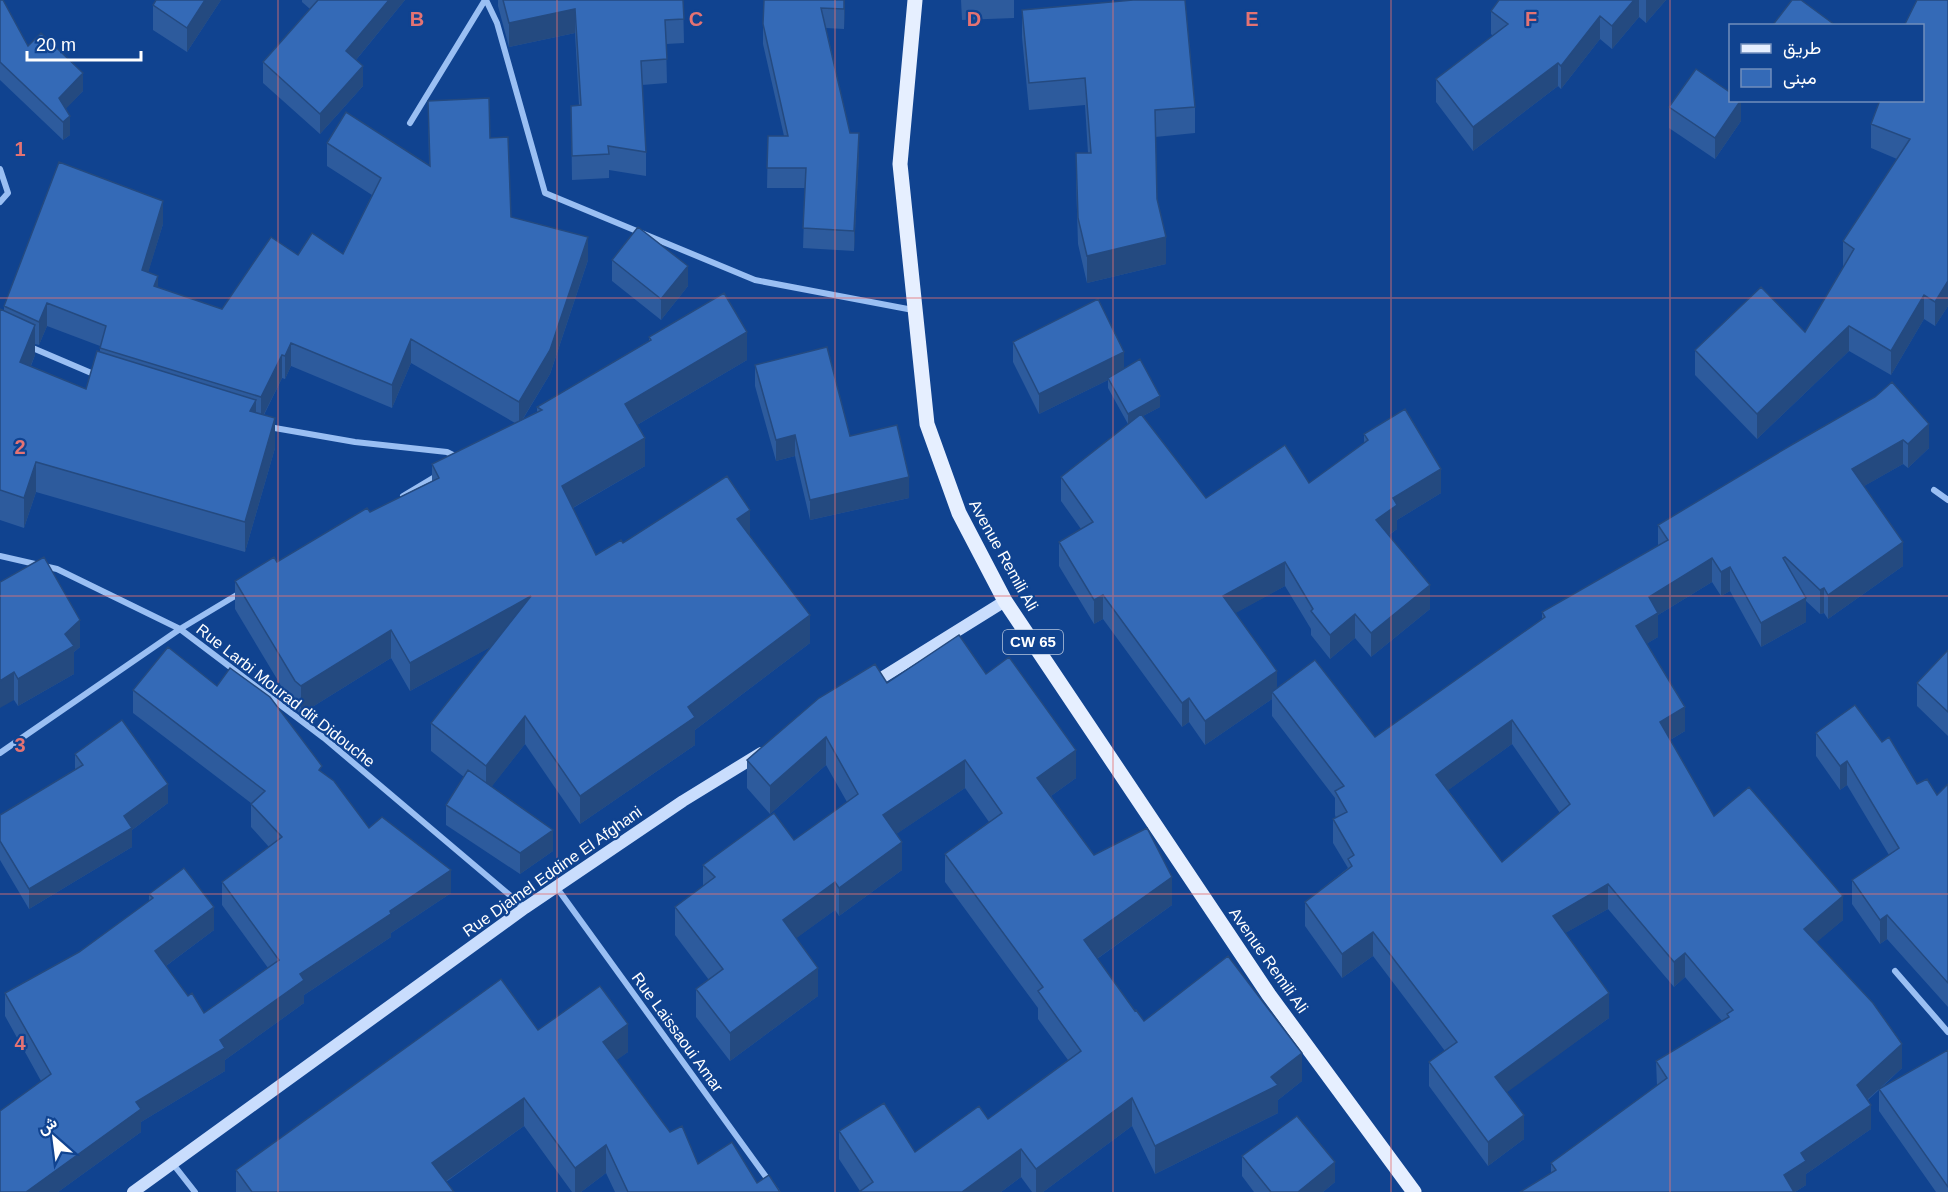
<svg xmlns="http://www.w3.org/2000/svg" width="1948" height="1192" font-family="Arial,Vazirmatn,sans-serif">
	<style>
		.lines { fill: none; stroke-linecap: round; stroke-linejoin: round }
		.minor { stroke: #9abff3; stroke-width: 6 }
		.secondary { stroke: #c9ddfd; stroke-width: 12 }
		.primary { stroke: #e6efff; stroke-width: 15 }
		.wall { fill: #2d5b9d; fill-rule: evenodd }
		.shaded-wall { fill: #244a80 }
		.building { fill: #346ab7; stroke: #244a80; stroke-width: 1.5; fill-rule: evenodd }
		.grid { fill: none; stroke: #e47373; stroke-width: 1.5; stroke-opacity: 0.55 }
		.labels { text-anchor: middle; stroke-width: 4.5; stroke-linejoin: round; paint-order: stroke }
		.shield { fill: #104390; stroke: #b7c7de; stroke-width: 1.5 }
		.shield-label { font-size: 15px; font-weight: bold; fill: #fff }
		.street-label { font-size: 16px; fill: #fff; stroke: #104390 }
		.grid-label { font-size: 20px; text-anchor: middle; font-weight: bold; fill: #e47373; stroke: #104390; stroke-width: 4.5; stroke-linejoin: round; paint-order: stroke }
	</style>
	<rect width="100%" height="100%" fill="#104390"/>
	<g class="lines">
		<path class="minor" d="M486,0l11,23 48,170 210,87 158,30
			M410,123l75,-123
			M0,169l8,24 -8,9
			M28,346l68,29
			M269,427l86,15 92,10 10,5
			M1934,490l14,10
			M403,496l35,-21
			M0,556l57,13 123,60 144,109 201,170
			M0,753l180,-124 60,-36
			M557,888l220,304
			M1895,971l53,61
			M173,1164l22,28"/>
		<path class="secondary" d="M870,685l135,-84
			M133,1192l392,-284 158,-107 78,-48"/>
		<path class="primary" d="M915,0l-15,164 27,260 32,89 46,88 264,394 145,197"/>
	</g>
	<path class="wall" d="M0,0l28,46 55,45 -18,18 5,26 -7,5 -63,-60z
		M221,0l-34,52 -34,-22v-25z
		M302,0h103l-49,60 7,26 -43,48 -57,-51v-21l47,-53 -8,-7z
		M498,0h185l1,43 -18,1 1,39 -25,2 4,67v24l-37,-6v8l-37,2 -1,-74 8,-1 -4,-72 -66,14 -11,-41z
		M845,0l-1,29 -18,-1 24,105 9,20 -5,98 -51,-3 2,-60h-38l1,-52h16l-21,-92v-20z
		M961,0h53v18l-52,2z
		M1499,0h167l-20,23 -7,-6 -27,32 -12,-10 -39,50 -3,-3 -85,65 -37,-49v-23l57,-43 -2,-2v-23z
		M1948,0v306l-13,20 -11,-7 -33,56 -42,-24 -92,88 -62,-64v-25l110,-18 38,-65v-26l54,-82 -26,-11v-24z
		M1022,10l173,97v26l-40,4 2,62 9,65 -79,19 -9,-39 -2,-64v-27h12l-3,-48 -56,5 -7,-73z
		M428,101l62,37 21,79 77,43 -38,114 -27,45 14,-7v-5l112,-65v-5l98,23 -110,65 8,41 -72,42 23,47 27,-12 127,-7 60,107 -115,87v15l-115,79 -55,-80 -34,43 62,64 -33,23 -74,-49v-20l18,-28 -33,-26v-28l61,-77 -82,45 -19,-33 -90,56 -6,-5 -60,-100v-28l42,-19 93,-50 62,-31v-17l83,-41 -104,-60 -19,45 -101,-42 -6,13 -3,-1 -18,37 11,33 -30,104 -209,-60 -12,36 -24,-8v-210l4,1v-5l159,-82 -15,48 10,16 64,21 76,-54 45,-1 29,-59 -45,-29v-23l102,22zM47,326l53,20v6l-14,37 -55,-23 4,-11v-11l4,1z
		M1669,107l72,14 -26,38 -46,-31z
		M612,260l76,26 -27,34 -49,-39z
		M1013,342l111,26 36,39 -17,9 63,82 103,-15 55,-40v-9l77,59 -44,27v9l-8,6 41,74 -59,48 -16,-19 -25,21 -19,-24v-6l-26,-43 -50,27 42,75 98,49 167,-118v-7l116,-66v-21l217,-128 54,51 -21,20 -5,-4 -39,22 39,80 -75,53 -4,-6 -4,1 -14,-13v21l-45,25 -31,-56 -9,5 -9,-14 -54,33v22l-12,7 39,87 -15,9 44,76 129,104 -27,22 86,126 -20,19 66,-37v142h-12l-57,-81v-21l-11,10 3,29 -65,45v11l-11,7h-275l31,-19v-10l106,-77 -1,-25 66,-40 -37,-44 -11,10 -66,-78 -43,24 44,85 -103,74 18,47 -36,27 -59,-80v-24l16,-11 -72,-95 -31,22 -37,-52v-24l43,-34 -15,-25v-24l3,-1 -1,-3v-17l-63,-82v-17l-67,46 -16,-23 -7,5 -79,-108 -9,5 -35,-58v-24l22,-13 -20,-28v-24l67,-53 -20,-36v-8l-69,34 -26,-52zM1512,744l48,69 -58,49 -54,-72z
		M755,365l95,71 59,62 -99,22 -15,-64 -19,5 -21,-75z
		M0,582l80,65 -6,5v22l-56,32 -4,-6z
		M1948,650v86l-31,-30v-23z
		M986,674l90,104 -25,18 43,59 78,50 -75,54 38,52 9,10 158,60 -24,19v13l-123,61 -23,-48 -89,66h-11l-11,-15 -20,15h-142l1,-1 -21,-32v-28l76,21 73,-33 80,-59 -30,-41v-11l-93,-126v-28l44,-32 -24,-34 -69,46 6,36 -63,46 -4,-6 -39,28 22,58 -88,65 -34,-44v-28l13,-9 -34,-45v-28l28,-20v-22l91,-25 53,-38 -21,-37 -56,49 -23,-26v-28l140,-77z
		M133,690l189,82 47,56 82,65 -60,40v4l-87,58v8l-79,57v11l-84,51v10l-83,60h-58l41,-111 -36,-65v-23l74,-41 70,-51v-7l65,36 -48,36 22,30 16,17 64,-45 -46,-63v-23l47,-35 -18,-20v-24l-118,-90z
		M1816,733l66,9 35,42 20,11 11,-11v223l-61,-68 -7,5 -28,-40v-24l37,-25 -42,-70 -7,5 -24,-34z
		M75,754l93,49 -36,27v17l-103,62 -29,-49v-45l75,-45z
		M538,1030l90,22 -12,8 54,72 28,32 59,19 23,9h-165l-9,-19 -25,19h-9l-48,-66 -78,56 8,10h-218v-22z
		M1242,1156l93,26 -12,10h-69l-12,-16z"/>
	<path class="shaded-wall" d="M205,0h16l-34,52v-24z
		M389,0h16l-59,72v-21z
		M844,0h1l-1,29z
		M1634,0h5v17l-27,32v-23z
		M1646,0h20l-20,23z
		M575,9v24l-66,14v-24z
		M1600,16v23l-39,50v-23z
		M1558,63v23l-85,65v-24z
		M363,66v20l-43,48v-20z
		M83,73v18l-24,25v-18z
		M1741,100v21l-26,38v-21z
		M70,116v19l-7,5v-18z
		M859,133v20l-5,98v-20z
		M163,201v23l-21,69v-23z
		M588,237v23l-38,114 -31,51v-23z
		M1166,237v27l-79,19v-27z
		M688,266v20l-27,34v-21z
		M158,276v23l-4,-13z
		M1948,281v25l-13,20v-24z
		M1924,295v24l-33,56v-24z
		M47,303v23l-8,19v-23z
		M35,325v30l-15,37v-30z
		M1849,326v25l-92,88v-25z
		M747,332v28l-122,72v-28z
		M411,339v24l-19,45v-23z
		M291,343v23l-6,13v-23z
		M1124,352v20l-16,6v2l-69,34v-20z
		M282,355v23l-21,42v-23z
		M1160,396v11l-32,17v-10z
		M256,400v30l-6,-19z
		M275,418v30l-30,104v-30z
		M1929,424v24l-21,20v-24z
		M795,435v21l-19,5v-21z
		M645,438v28l-83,48v-28z
		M1903,440v24l-51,29v-24z
		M36,462v30l-12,36v-30z
		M1441,469v24l-44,27v9l-21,15v-24l17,-22z
		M909,477v21l-99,22v-20z
		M750,510v28l-13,-19z
		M1903,542v24l-75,53v-24z
		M1712,558v24l-54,33v22l-22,13v-24l13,-29z
		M1285,562v24l-62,34v-24z
		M1730,567v24l-9,5v-24z
		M1430,585v24l-59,48v-24z
		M1824,588v25l-4,1v-24z
		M1103,595v24l-9,5v-24z
		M531,596v29l-121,66v-28z
		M1806,598v24l-45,25v-24z
		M1355,614v24l-25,21v-24z
		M810,615v28l-115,87v15l-115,79v-28l108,-89z
		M80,620v27l-6,5v22l-56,32v-27z
		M391,630v28l-90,56v-28z
		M1277,671v24l-5,-3v7l-67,46v-24z
		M14,672v28l-14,8v-27z
		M1189,698v24l-7,5v-24z
		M1685,707v24l-25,15v-24z
		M525,716v28l-39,50v-28z
		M1512,720v24l-76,55v-24z
		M826,737v28l-56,49v-28z
		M1076,750v28l-39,28v-28z
		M965,760v28l-82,55v-28z
		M1847,761v24l-7,5v-24z
		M168,784v19l-36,27v17l-103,62v-20l95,-73z
		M553,830v21l-33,23v-21z
		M902,842v28l-63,46v-28z
		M451,870v23l-60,40v4l-87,58v8l-79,57v11l-84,51v10l-83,60h-32l110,-90 84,-62 80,-66 90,-63z
		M1172,877v28l-88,63v-28z
		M835,882v28l-52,38v-28z
		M1608,884v25l-55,31v-24z
		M1843,896v24l-39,33v-24z
		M214,907v23l-59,44v-23z
		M1887,915v24l-7,5v-24z
		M1373,932v24l-31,22v-24z
		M1685,953v24l-11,10v-25z
		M818,968v28l-88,65v-28z
		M1609,993v25l-114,83v-24z
		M628,1024v28l-25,18v-28z
		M1902,1044v24l-45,41v-24z
		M1302,1053v28l-24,19v13l-123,61v-28l116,-69z
		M524,1098v28l-92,65v-28z
		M1132,1098v28l-89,66h-7v-23z
		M1871,1105v24l-65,45v11l-11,7h-11v-17l17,-22z
		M1524,1115v24l-36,27v-24z
		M606,1145v28l-25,19h-6v-24z
		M1021,1149v28l-20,15h-39z
		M1335,1162v20l-12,10h-25z"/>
	<path class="building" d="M0,0h3l25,46 13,-13 42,40 -24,25 11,18 -7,6 -63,-60z
		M156,0h49l-18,28 -34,-23z
		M318,0h71l-43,51 17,15 -43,48 -57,-52z
		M503,0h180l1,19 -19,1 2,39 -26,2 5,91 -38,-6 1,8 -37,2 -1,-50 10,-1 -6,-96 -66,14z
		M764,0h80v9l-23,-1 29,125h9l-5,98 -51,-3 3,-60h-39l1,-32h20l-25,-112z
		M1133,0h52l10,107 -40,3 2,89 9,38 -79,19 -9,-38 -2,-65h15l-6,-75 -56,5 -7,-73z
		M1499,0h135l-22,26 -12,-10 -39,50 -3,-3 -85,64 -37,-48 72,-55 -17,-13z
		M1792,0h9l34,25 -63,1z
		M1917,0h31v281l-13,21 -11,-7 -33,56 -42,-25 -92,88 -62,-64 66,-63 44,45 49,-83 -11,-8 67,-102 -39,-15 9,-24h43v-74h-19z
		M1696,69l35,24v7h10l-26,38 -46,-31z
		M489,98l1,40 18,-1 3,80 77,20 -38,113 -31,52 -108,-63 -19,46 -101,-42 -6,13 -3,-1 -21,42 -161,-49 6,-22 -59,-23 -8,19 -35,-16 55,-144 104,39 -21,69 16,6 -4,10 68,23 49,-72 27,18 14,-22 31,21 38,-76 -54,-35 19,-31 84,54 -2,-65z
		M638,227l50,39 -27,33 -49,-39z
		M724,293l23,39 -122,72 20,34 -83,48 34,69 25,-15 2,3 104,-67 23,34 -13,9 73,96 -122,92 7,10 -115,79 -55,-80 -39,50 -55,-43 100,-127 -121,67 -19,-33 -90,56 -6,-5 -60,-100 39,-24 3,5 90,-54 3,4 69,-34 -7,-14 110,-54 -5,-3 114,-67 -2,-3z
		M1098,299l26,53 -85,42 -26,-52z
		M0,309l35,16 -15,37 66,27 11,-38 159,49 -6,11 25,7 -30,104 -209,-60 -12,36 -24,-8z
		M827,347l23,89 47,-11 12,52 -99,23 -15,-65 -19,5 -21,-75z
		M1140,359l20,37 -32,18 -20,-36z
		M1892,382l37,42 -21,20 -5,-4 -51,29 51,73 -75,53 -4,-7 -4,2 -35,-33 -2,1 23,40 -45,25 -31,-56 -9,5 -9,-14 -63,39 9,16 -22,13 49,81 -25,15 54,94 35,-29 94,109 -39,33 69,74 29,41 -45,41 14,20 -70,48 5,8 -22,14 10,17h-274l36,-22 -5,-7 116,-85 -11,-17 73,-44 -2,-3 6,-4 -48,-57 -11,9 -66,-78 -55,32 56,77 -114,84 29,38 -36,27 -59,-80 28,-20 -84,-110 -31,22 -37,-52 47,-36 -4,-7 6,-4 -21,-36 14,-7 -12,-21 9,-5 -72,-94 43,-32 60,77 170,-120 -3,-5 126,-72 -10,-15 135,-81 82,-47zM1512,720l58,84 -68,58 -66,-87z
		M1405,409l36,60 -48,29 4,7 -21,15 54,65 -59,48 -16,-19 -25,21 -19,-24 2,-2 -28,-47 -62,34 54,75 -72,50 -16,-23 -7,5 -79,-108 -9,5 -35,-58 34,-20 -32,-45 80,-63 65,84 79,-53 24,38 59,-43 -4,-6z
		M44,557l36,63 -15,14 9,12 -56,33 -4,-7 -14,9v-99z
		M959,635l27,39 23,-17 67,93 -39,28 57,77 53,-27 25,49 -88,63 51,71 1,-1 8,11 84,-65 74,97 -31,24 7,8 -123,61 -23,-48 -96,71 -15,-20 -59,43h-103l14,-10 -34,-51 45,-28 31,49 64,-46 9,13 93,-68 -43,-60 5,-4 -98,-133 57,-41 -37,-53 -82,55 19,27 -63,46 -4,-6 -52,38 35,48 -88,65 -34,-44 27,-20 -48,-62 40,-30 -12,-12 71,-52 20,27 64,-46 -32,-57 -56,49 -23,-26 72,-62 56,-34 12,19z
		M168,647l49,39 13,-18 40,29 52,69 -3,4 15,11 35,47 13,-11 69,53 -61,41 1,3 -91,60 4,6 -84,60 5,8 -89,54 5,7 -115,83h-26v-81l51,-37 -46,-81 74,-41 74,-54 -4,-4 35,-26 30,39 -59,44 33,45 4,-3 12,20 75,-53 -57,-78 60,-45 -31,-33 14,-13 -132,-101z
		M1948,650v62l-31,-29z
		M1855,705l27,37 7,-5 28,47 10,-5 10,16 11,-11v199l-61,-68 -7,5 -28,-40 47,-32 -52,-87 -7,5 -24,-33z
		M122,720l46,64 -44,32 8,12 -103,61 -29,-48v-26l83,-50 -8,-11z
		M468,770l85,60 -33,23 -74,-48z
		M501,979l37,51 62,-44 28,38 -25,18 67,90 12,-6 16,38 34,-22 25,41 12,-8 11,17h-152l-22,-47 -31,23 -51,-70 -92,65 22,29h-202l-16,-22z
		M1948,1050v137l-69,-98z
		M1297,1116l38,46 -37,30h-27l-29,-36z"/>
	<path class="grid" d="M278,0v1192M557,0v1192M835,0v1192M1113,0v1192M1391,0v1192M1670,0v1192M0,298h1948M0,596h1948M0,894h1948"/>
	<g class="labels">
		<rect class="shield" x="1003" y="630" width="60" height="24" rx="4.5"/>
		<g class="shield-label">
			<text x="1033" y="647">CW 65</text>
		</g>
		<g class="street-label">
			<text transform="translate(1004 555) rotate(61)" y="6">Avenue Remili Ali</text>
			<text transform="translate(286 695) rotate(38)" y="6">Rue Larbi Mourad dit Didouche</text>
			<text transform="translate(552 871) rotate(-35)" y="6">Rue Djamel Eddine El Afghani</text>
			<text transform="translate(1269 960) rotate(55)" y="6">Avenue Remili Ali</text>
			<text transform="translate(678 1032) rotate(54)" y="6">Rue Laissaoui Amar</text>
		</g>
	</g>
	<g class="grid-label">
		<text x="417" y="26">B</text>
		<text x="696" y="26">C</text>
		<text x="974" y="26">D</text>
		<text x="1252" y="26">E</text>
		<text x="1531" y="26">F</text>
		<text x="20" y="156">1</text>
		<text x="20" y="454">2</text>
		<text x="20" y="752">3</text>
		<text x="20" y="1050">4</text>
	</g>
	<rect x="1729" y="24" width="195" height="78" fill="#104390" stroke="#708ebc" stroke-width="1.5"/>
	<rect x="1741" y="44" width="30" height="9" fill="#e6efff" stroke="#708ebc" stroke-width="1.5"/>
	<text x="1783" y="54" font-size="18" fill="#ffffff">طريق</text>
	<rect x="1741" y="69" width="30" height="18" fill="#346ab7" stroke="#708ebc" stroke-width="1.5"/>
	<text x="1783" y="84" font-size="18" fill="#ffffff">مبنى</text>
	<g transform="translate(54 1138) rotate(332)" stroke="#104390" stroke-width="4.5" paint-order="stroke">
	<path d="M0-4.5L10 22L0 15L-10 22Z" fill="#ffffff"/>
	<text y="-9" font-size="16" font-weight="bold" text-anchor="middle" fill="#ffffff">ش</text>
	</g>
	<path d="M27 51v9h114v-9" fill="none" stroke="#ffffff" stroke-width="3"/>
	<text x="36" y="51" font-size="18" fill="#ffffff" stroke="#104390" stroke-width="4.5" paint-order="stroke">20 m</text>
</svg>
